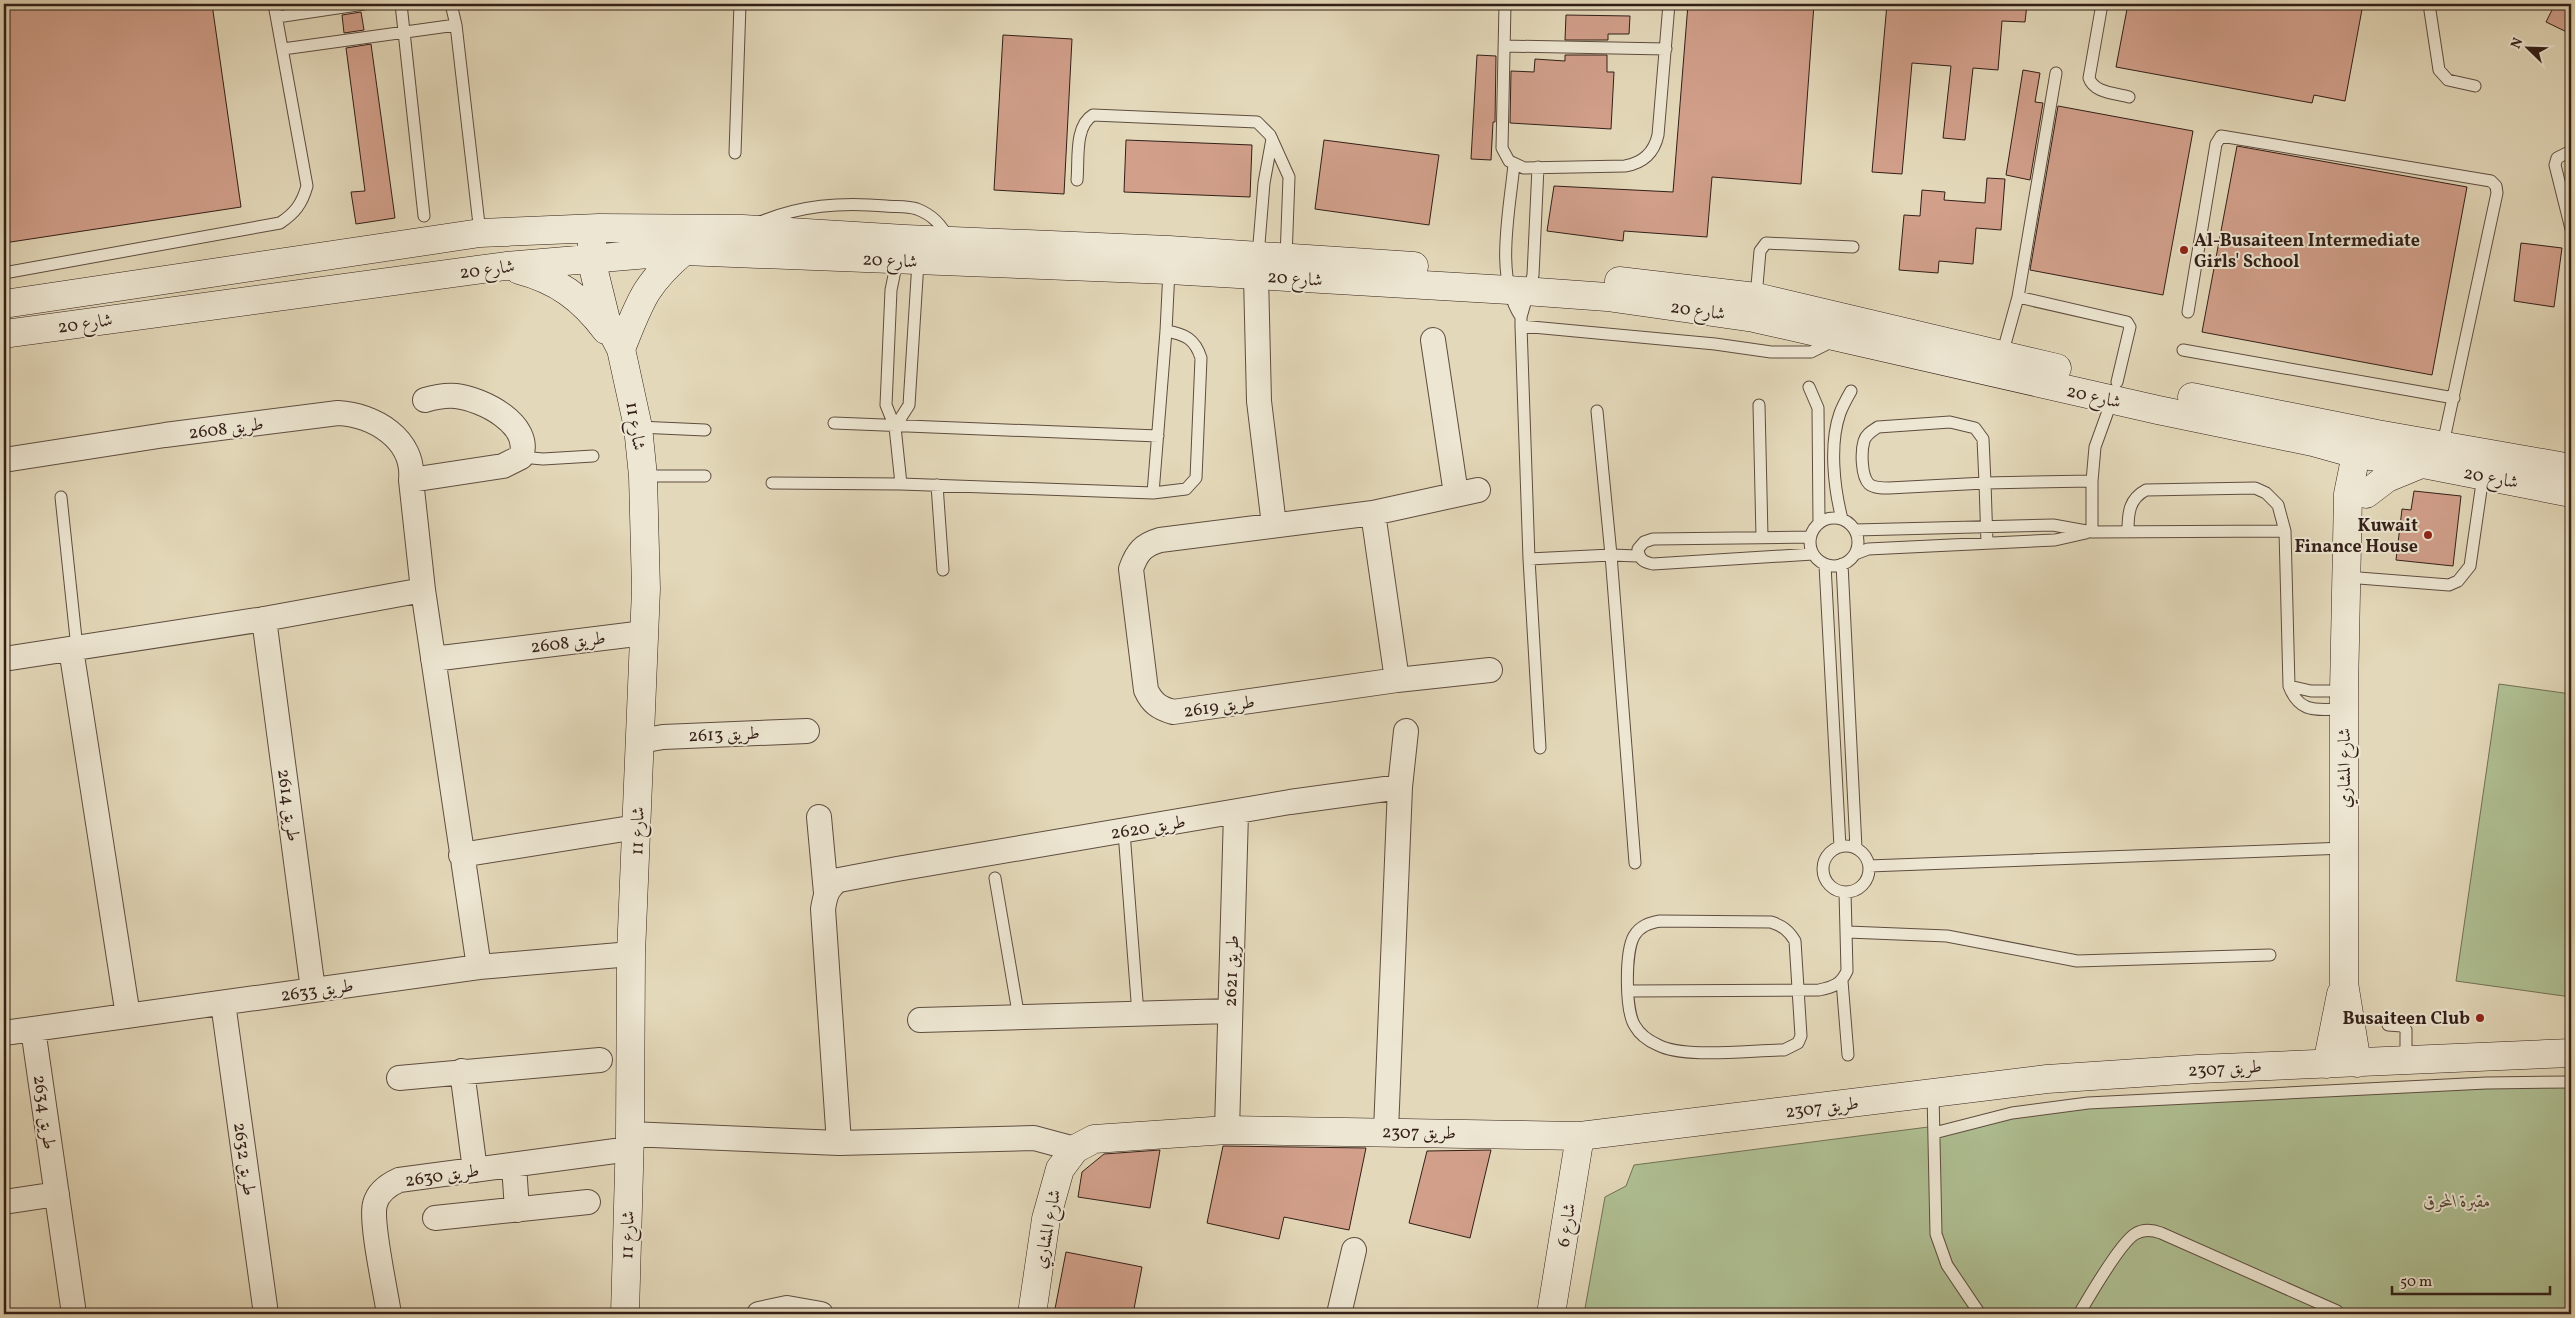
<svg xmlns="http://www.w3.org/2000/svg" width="2575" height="1318" font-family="Vollkorn,Amiri,serif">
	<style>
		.green { fill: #afc093; stroke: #717056 }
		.building { fill: #d19f8a; stroke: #331f18 }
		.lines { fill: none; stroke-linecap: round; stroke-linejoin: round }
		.lane-casing { stroke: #5f4d40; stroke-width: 13 }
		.street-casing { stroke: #5f4d40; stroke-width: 26 }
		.secondary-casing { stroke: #331f18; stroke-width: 29 }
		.lane { stroke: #ede6d2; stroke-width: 11 }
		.street { stroke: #ede6d2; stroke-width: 24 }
		.secondary { stroke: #ede6d2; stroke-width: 28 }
		.poi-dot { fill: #8f2418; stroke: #ede6d2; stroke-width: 2 }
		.labels { text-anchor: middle; stroke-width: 4; stroke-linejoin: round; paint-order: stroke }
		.poi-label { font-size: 18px; font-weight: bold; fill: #331f18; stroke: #ede6d2; text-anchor: end }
		.street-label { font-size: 18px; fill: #331f18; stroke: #ede6d2 }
		.park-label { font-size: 18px; font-style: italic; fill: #524737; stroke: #ede6d2 }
	</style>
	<rect width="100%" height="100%" fill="#e3d8b9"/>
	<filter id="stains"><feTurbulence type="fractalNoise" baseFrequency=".004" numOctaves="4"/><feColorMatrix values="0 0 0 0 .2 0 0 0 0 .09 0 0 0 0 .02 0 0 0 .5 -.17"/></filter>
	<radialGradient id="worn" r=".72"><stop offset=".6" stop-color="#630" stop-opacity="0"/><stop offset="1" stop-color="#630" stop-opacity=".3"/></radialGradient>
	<path class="green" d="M2499,684l72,10v303l-115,-16z
		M2571,1085v229h-987l21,-117 21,-11 8,-21 480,-62z"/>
	<path class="building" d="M4,4h208l29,203 -237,36z
		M1688,4h126l-13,180 -89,-7 -5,60 -83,-6 -1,10 -76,-10 7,-45 119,6z
		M1887,4h140l-2,18 -23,-1 -4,49 -25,-2 -8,72 -22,-2 8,-72 -39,-3 -10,111 -30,-2z
		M2128,4h235l-18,97 -31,-6 -2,8 -196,-36z
		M2555,4h16v30l-25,-12z
		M361,12l3,18 -20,3 -2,-18z
		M1566,15l64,1 -1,18h-21v6h-43z
		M1003,35l69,4 -8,155 -70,-4z
		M371,44l24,174 -39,6 -5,-32 14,-1 -19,-143z
		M1477,55l19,1 -1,66h-2l-2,38 -20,-1z
		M1565,55h42v17h7l-3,57 -101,-6 1,-52 23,1 1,-13 30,2z
		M2023,70l17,3 -5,29 8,1 -13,77 -24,-5z
		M2058,106l135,25 -30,164 -133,-25z
		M1126,140l126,5 -2,52 -126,-5z
		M1324,140l115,15 -10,70 -114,-16z
		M2237,146l230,41 -35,188 -230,-43z
		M1987,178l18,1 -4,51 -25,-2 -3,36 -34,-3 -1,12 -39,-3 5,-55 16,1 2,-26 23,2 -1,8 41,3z
		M2521,243l41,5 -8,59 -40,-6z
		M2414,491l47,5 -8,70 -57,-6 6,-51 9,1z
		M1223,1146l143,2 -17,82 -65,-13 -5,22 -72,-16z
		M1160,1150l-10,58 -72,-11 4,-25 22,-18z
		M1491,1150l-21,88 -61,-15 18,-72z
		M1066,1252l76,15 -9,47h-79z"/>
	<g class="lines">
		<g class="lane-casing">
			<path id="lane" d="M401,4l23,212
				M451,4l5,21 24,208
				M1505,4l-3,144 7,13 15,7 101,-2c18,-3 29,-13 33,-31l11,-131
				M2102,4l-13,74c5,15 26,15 40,19
				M2429,4l10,66 9,10 27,6
				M277,17l87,-13
				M1504,46l162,3
				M283,49l173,-24
				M735,153l5,-149
				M1514,164c-4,45 -20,114 7,153
				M1538,167l-5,108 -12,42v9l8,233 11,189
				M1077,180c2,-19 -3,-54 16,-65l164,7 13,13 19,42 -3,81
				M758,223c42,-18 83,-21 128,-17 10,1 22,0 31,3 16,6 25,16 32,31
				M2571,229l-16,-64 2,-7 14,-7
				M1258,256l6,-73 8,-44
				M897,261l-6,29 -5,115 9,22 6,57
				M4,273l276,-50c15,-10 22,-19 27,-37l-33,-182
				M1756,297l4,-46 6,-8 87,4
				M2018,297l109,25 3,5 -13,55
				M2188,312l28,-168 5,-8 270,45 5,5 1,7 -54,251
				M1521,326l194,18 56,8h40l22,-11
				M2183,350l271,48
				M2002,355l16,-58 38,-224
				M1809,387l9,21 1,115
				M1759,405l3,132
				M1950,422l25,6 8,11 2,44 -96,5c-7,0 -15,0 -20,-4 -8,-8 -8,-33 -5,-43 2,-7 8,-10 14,-14z
				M834,423l324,13
				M638,427l67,3
				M895,427l14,-22 9,-143
				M521,457l22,2 50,-3
				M643,476h62
				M772,483l129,1 252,9 33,-4 10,-11 5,-120c-6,-19 -16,-24 -35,-27
				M937,485l6,85
				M1153,493l13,-162 3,-61
				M61,497l16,151
				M1810 542a24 24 0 1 1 48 0a24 24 0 1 1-48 0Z
				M1842,519c-8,-31 -13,-75 -2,-106 3,-8 7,-15 11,-22
				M1855,530l198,-5 39,7 193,-1
				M2128,531c0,-18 1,-32 18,-41l109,-2 11,5 12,12 7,26 4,155c11,29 29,23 55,23
				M2092,532v-51l3,-34 17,-47
				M1810,537l-157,2 -9,3 -6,7c1,10 5,13 15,15l160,-10
				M1987,543l-2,-60 107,-2
				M1855,554l13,-5 187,-9 31,-7
				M1529,559l82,-4 -14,-144
				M1842,564l14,284
				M1825,565l15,282
				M2346,577l103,8 9,-4 12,-15 13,-90
				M2289,686l22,5h33
				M1124,832l14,182
				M1823 869a23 23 0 1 1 46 0a23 23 0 1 1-46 0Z
				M1635,863l-24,-308 27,1
				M1869,866l476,-18
				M995,878l24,140
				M1660,921l111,1c12,4 18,9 24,19l6,95 -3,7 -14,7c-32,0 -100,9 -126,-5 -9,-4 -18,-10 -23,-19 -10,-15 -10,-74 -1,-90 6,-10 15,-13 26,-15z
				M1848,932l99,4 130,25 193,-6
				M1842,981l6,74
				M1629,991l190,-1c15,-3 22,-6 28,-19l-2,-79
				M2388,1025l14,1 4,4v31
				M1933,1093l3,141 11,31 33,49
				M1934,1133l78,-20 76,-10 398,-20 85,-1
				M2079,1314c10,-17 41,-71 56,-80 8,-5 18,-4 26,-1l176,78"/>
		</g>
		<g class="street-casing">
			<path id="street" d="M1258,258l-2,18 3,125 15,124
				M1433,340l23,154
				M4,460l161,-25 173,-22c36,2 77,26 73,67l12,110 56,377
				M411,480l92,-14 18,-9c12,-33 -39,-58 -65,-61 -11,-1 -21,1 -31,4
				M1478,490l-105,23 -213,27c-17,5 -23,12 -29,29l15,121c6,13 13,18 27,22l224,-32 93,-10
				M1373,513l24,167
				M264,619l49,371
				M71,649l57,367
				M4,659l260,-40 159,-29
				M433,659l211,-26
				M640,741l23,-4 144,-6
				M819,817l7,76
				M461,855l176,-28
				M223,1003l43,311
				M920,1020l310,-9
				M33,1029l41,285
				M4,1033l475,-66 152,-13
				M462,1071l13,99
				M399,1078l201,-18
				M1227,1130l9,-317
				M1386,1131l14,-344 6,-56
				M630,1134l209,9 195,-5 41,11
				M839,1143l-16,-234c2,-12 4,-23 16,-29l58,-11 393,-67 110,-15
				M514,1165l3,45
				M4,1202l53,-8
				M435,1218l153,-16
				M389,1314c-3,-21 -19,-93 -14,-110 3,-12 13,-19 24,-24l231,-31
				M759,1314l28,-6 34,6
				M1339,1314l15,-64"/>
		</g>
		<g class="secondary-casing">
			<path id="secondary" d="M592,242l-1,17 15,61 15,29 17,78 5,49 3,113 -15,365 -1,180 -5,180
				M519,270c38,10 63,28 87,60
				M1619,281l137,16 301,71
				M4,304l476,-71 119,-5 144,1 162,10 264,11 245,16
				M4,334l502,-68 178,-15 485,19 340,20 98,7 147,21 404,92 155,32 43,12 67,10 148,29
				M621,349c19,-47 23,-64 63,-98
				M2192,397l185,37 194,34
				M2366,494l21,-16 34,-14
				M2357,1063l-13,-80v-292l4,-197 8,-40 11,-13
				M2327,1064l14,-70
				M1032,1314l14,-95 14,-50 15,-20 19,-10 133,-9 353,6 467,-57 151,-10 373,-16
				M1551,1314l29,-178"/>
		</g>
		<use href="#lane" class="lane"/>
		<use href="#street" class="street"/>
		<use href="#secondary" class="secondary"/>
	</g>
	<g class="poi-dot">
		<circle cx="2184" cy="250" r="5"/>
		<circle cx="2428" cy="535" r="5"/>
		<circle cx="2480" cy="1018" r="5"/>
	</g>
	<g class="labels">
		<g class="poi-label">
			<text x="2194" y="246" text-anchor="start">Al-Busaiteen Intermediate<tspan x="2194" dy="21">Girls' School</tspan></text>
			<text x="2418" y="531">Kuwait<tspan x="2418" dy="21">Finance House</tspan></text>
			<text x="2470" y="1024">Busaiteen Club</text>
		</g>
		<g class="street-label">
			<text transform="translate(890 260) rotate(3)" y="6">شارع 20</text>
			<text transform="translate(487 269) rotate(-7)" y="6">شارع 20</text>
			<text transform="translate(1295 278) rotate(4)" y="6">شارع 20</text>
			<text transform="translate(1698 310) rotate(8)" y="6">شارع 20</text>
			<text transform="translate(85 323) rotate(-8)" y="6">شارع 20</text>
			<text transform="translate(2094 396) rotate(13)" y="6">شارع 20</text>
			<text transform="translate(636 426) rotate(81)" y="6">شارع 11</text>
			<text transform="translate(226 428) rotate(-7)" y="6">طريق 2608</text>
			<text transform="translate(2491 477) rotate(11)" y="6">شارع 20</text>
			<text transform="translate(568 642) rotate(-7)" y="6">طريق 2608</text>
			<text transform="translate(1219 706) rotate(-8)" y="6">طريق 2619</text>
			<text transform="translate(724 734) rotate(-2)" y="6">طريق 2613</text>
			<text transform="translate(2344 768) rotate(-90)" y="6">شارع المشاري</text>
			<text transform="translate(289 805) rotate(82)" y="6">طريق 2614</text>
			<text transform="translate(1148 827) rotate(-9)" y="6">طريق 2620</text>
			<text transform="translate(637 831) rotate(-88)" y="6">شارع 11</text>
			<text transform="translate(1231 971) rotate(-88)" y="6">طريق 2621</text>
			<text transform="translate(317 990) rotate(-8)" y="6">طريق 2633</text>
			<text transform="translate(2225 1068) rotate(-3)" y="6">طريق 2307</text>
			<text transform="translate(1822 1107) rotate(-7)" y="6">طريق 2307</text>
			<text transform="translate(45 1112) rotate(82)" y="6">طريق 2634</text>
			<text transform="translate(1419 1132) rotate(1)" y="6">طريق 2307</text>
			<text transform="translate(245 1159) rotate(82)" y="6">طريق 2632</text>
			<text transform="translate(442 1175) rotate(-8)" y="6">طريق 2630</text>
			<text transform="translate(1566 1225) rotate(-81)" y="6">شارع 6</text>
			<text transform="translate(1047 1229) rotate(-79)" y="6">شارع المشاري</text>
			<text transform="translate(627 1235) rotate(-88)" y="6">شارع 11</text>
		</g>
		<g class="park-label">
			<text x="2457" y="1207">مقبرة المحرق</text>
		</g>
	</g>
	<rect width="2575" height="1318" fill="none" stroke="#e3d8b9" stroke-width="20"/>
	<rect x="5" y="5" width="2565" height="1308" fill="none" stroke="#331f18" stroke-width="2.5"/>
	<rect x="10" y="10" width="2555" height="1298" fill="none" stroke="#331f18"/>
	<g transform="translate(2528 48) rotate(293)" stroke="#ede6d2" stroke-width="4" paint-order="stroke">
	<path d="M0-4L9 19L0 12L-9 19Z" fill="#331f18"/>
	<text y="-8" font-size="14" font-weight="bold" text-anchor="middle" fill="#331f18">N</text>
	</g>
	<path d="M2392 1286v8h158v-8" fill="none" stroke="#331f18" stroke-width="2.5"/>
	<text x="2400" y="1286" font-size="15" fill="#331f18" stroke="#ede6d2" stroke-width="4" paint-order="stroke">50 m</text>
	<rect width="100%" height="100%" filter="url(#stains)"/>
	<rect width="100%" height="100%" fill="url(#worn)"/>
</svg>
